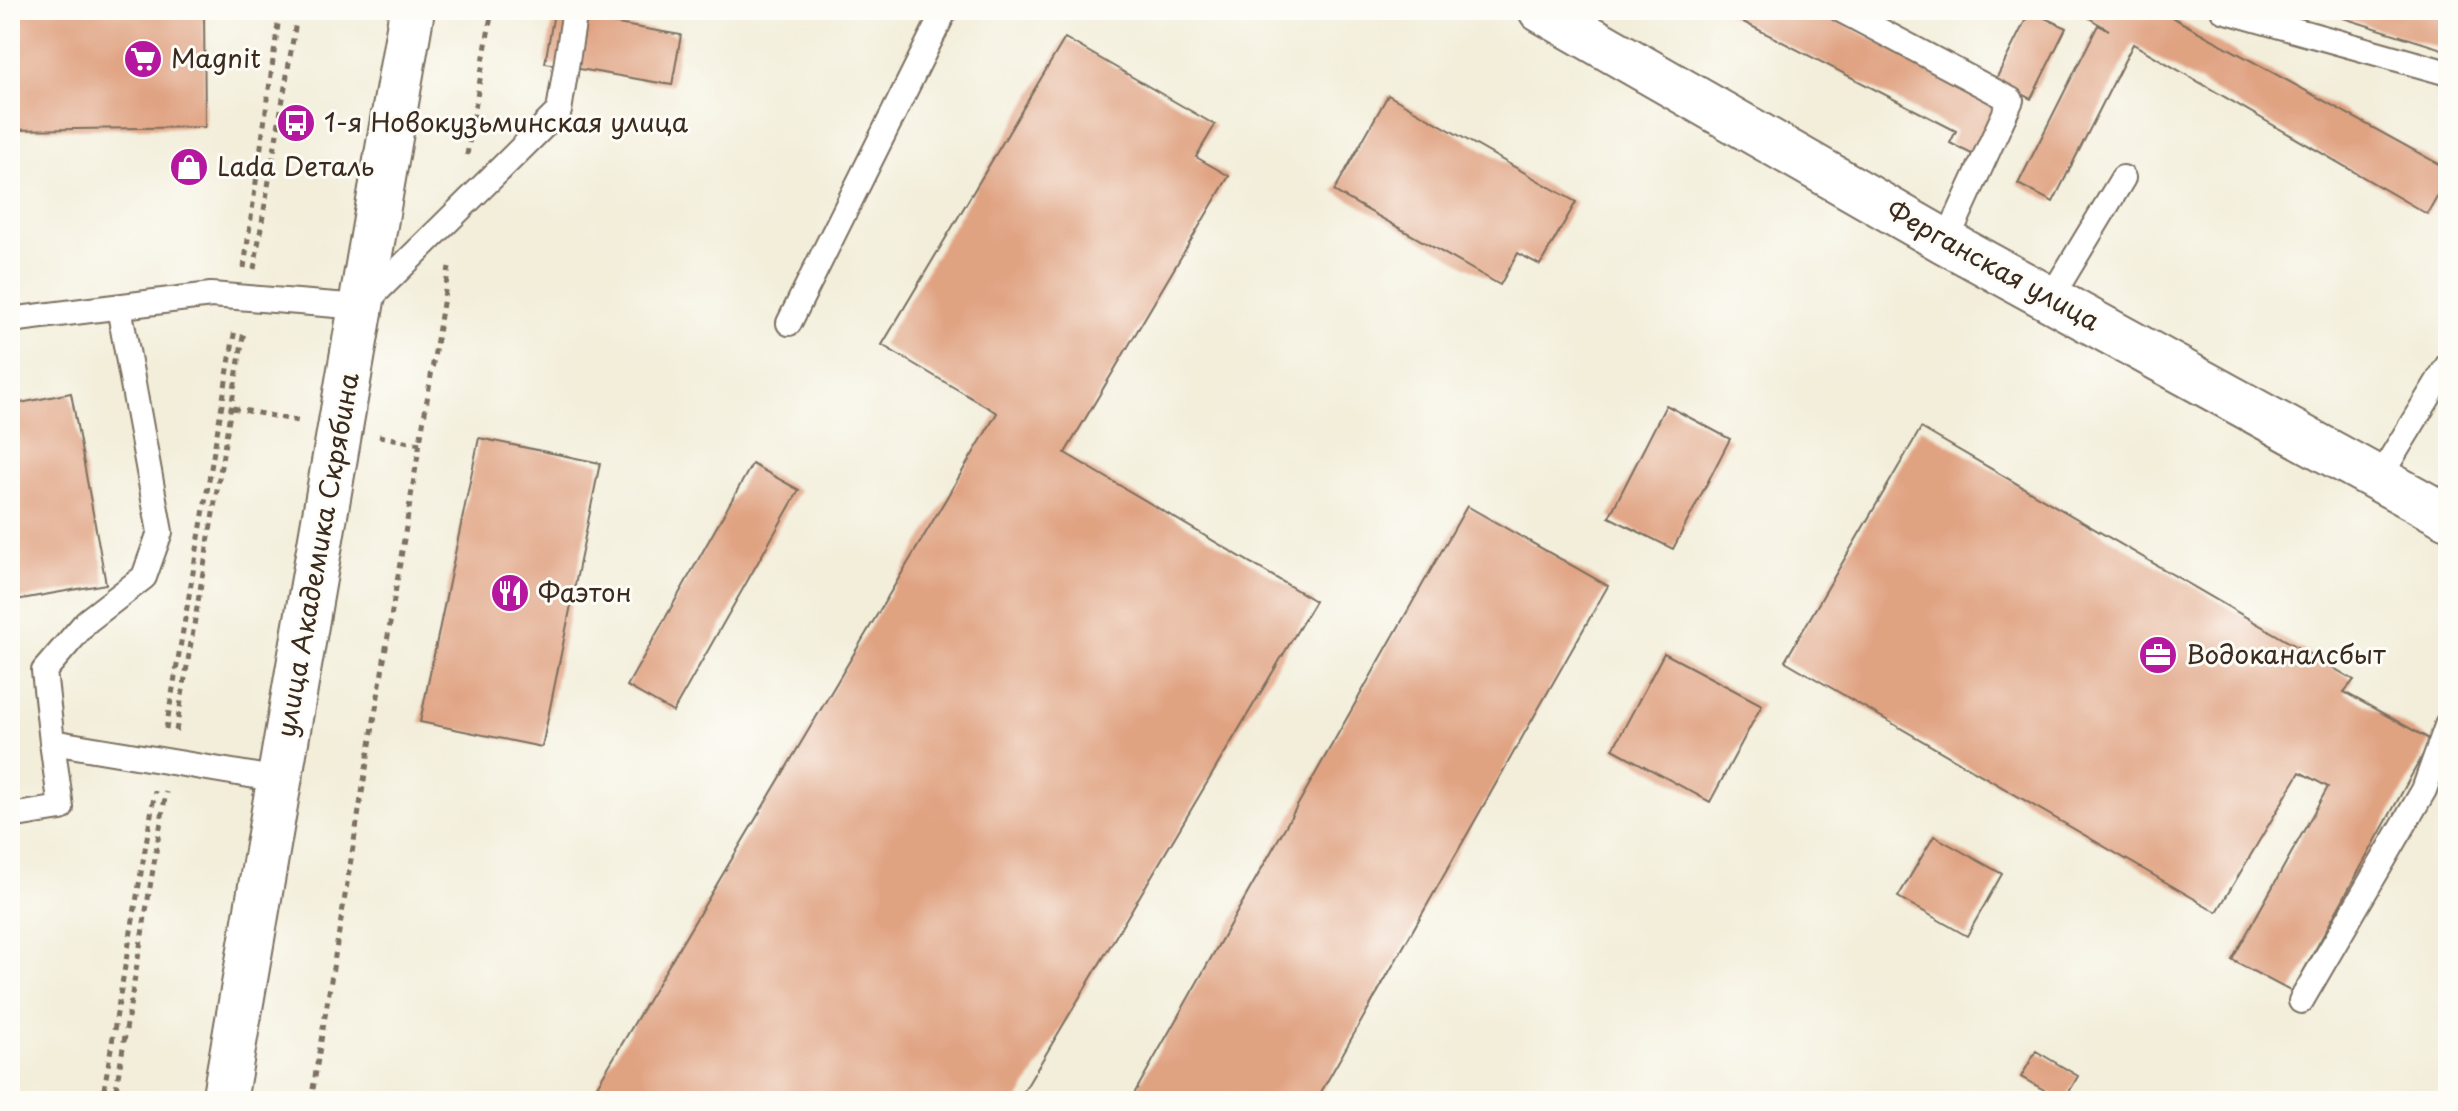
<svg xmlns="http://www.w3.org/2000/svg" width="2458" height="1111" font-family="'Playpen Sans',sans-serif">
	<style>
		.building { fill: #e0a382 }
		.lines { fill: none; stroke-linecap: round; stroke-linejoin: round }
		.service-casing { stroke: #7b6f60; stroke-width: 28 }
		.tertiary-casing { stroke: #7b6f60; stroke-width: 48 }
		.secondary-casing { stroke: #7b6f60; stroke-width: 48 }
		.path { stroke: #7b6f60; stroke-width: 5; stroke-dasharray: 6 6; stroke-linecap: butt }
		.service { stroke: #fff; stroke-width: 24 }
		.tertiary { stroke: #fff; stroke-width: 44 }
		.secondary { stroke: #fff; stroke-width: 44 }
		.labels { text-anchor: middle; stroke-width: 6; stroke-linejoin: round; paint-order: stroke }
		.poi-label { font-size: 26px; fill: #3b2a1e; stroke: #fdfcf7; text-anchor: start }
		.street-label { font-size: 26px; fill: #3b2a1e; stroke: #fdfcf7 }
	</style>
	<rect width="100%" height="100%" fill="#fdfcf7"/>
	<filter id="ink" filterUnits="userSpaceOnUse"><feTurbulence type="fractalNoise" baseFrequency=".0125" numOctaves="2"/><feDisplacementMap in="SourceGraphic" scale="16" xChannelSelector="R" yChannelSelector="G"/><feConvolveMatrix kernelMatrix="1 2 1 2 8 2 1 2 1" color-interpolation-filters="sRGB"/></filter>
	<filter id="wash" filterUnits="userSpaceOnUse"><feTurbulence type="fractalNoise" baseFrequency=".006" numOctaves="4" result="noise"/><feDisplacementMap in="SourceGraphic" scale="32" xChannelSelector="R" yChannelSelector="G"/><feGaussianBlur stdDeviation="1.8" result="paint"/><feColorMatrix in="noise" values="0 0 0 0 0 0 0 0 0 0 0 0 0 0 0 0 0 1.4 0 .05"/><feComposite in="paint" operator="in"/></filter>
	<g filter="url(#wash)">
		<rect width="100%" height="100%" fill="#f3eeda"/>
		<g id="blocks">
			<path class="building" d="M10,10h194l1,117 -193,3z
				M1720,10h97l202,104 -17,34 -13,15 -39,-20 6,-12z
				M2094,10h65l289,159v8l-21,37 -294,-170 -80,158 -35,-18 80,-159 11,5 -20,-12z
				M2448,10v41l-127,-40v-1z
				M2030,11l36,17 -35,71 -36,-18z
				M554,13l127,22 -9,50 -127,-22z
				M1065,38l150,87 -19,32 33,19 -164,277 250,148 -297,500h-430l409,-688 -115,-68z
				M1388,95l188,107 -36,63 -22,-12 -18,32 -166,-94z
				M71,393l35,191 -96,17v-196z
				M1666,405l64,34 -57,110 -64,-32z
				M1921,428l433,252 -10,12 87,48 -139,252 -60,-32 96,-173 -28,-15 -83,140 -432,-251z
				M479,438l121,25 -58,284 -122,-25z
				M752,464l47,26 -126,222 -46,-26z
				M1467,506l141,80 -292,515h-186z
				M1664,653l98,52 -52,97 -97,-53z
				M1934,836l68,38 -35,62 -69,-39z
				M2036,1051l42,25 -14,25 -43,-24z"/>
		</g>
	</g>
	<g filter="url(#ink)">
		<use href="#blocks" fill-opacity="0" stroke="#7b6f60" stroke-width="2"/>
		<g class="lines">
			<g class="service-casing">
				<path id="service" d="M1841,10l170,90 -65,142
					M2223,10l225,63
					M2050,299l73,-121
					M119,307l41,225 -16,45 -57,44 -43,50 8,71 228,38
					M10,320l201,-25 150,12 198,-196 16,-101
					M789,323l156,-313
					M2379,478l69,-113
					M10,816l51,-8 -9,-66
					M2301,1001l123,-211 24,-67"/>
			</g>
			<g class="tertiary-casing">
				<path id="tertiary" d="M1541,10l405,232 502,275"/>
			</g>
			<g class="secondary-casing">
				<path id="secondary" d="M224,1101l188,-1091"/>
			</g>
			<path class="path" d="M467,155l25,-145
				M244,268l36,-258
				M254,269l44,-259
				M233,408l65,13
				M379,436l41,8
				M166,729l69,-400
				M176,731l68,-400
				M102,1101l53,-310
				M114,1101l52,-309
				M311,1101l138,-834"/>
			<use href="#service" class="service"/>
			<use href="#tertiary" class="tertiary"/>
			<use href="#secondary" class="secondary"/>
		</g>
	</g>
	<defs>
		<g id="supermarket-disc" transform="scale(2)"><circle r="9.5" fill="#b5179e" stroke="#fdfcf7"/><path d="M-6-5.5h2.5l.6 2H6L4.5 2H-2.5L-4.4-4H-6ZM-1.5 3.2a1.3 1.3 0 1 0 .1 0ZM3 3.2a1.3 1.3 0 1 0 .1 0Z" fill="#fff"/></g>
		<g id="bus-disc" transform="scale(2)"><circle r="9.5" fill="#b5179e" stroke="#fdfcf7"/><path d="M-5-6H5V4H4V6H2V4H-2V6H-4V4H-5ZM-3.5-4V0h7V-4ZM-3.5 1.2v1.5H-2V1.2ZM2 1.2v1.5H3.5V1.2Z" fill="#fff"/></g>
		<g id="shop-disc" transform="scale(2)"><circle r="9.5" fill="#b5179e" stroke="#fdfcf7"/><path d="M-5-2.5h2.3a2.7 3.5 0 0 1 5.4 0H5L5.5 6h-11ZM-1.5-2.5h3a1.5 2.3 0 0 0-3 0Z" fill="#fff"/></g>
		<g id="restaurant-disc" transform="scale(2)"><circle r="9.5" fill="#b5179e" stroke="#fdfcf7"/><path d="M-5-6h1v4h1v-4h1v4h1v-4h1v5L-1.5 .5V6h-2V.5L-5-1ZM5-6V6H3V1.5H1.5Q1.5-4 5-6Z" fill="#fff"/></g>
		<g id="office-disc" transform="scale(2)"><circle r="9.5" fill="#b5179e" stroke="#fdfcf7"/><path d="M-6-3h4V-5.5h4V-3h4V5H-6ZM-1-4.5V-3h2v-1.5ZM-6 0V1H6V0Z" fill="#fff"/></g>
	</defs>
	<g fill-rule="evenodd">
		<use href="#supermarket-disc" x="143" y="59"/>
		<use href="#bus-disc" x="296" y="123"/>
		<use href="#shop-disc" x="189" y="167"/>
		<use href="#restaurant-disc" x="510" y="593"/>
		<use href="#office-disc" x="2158" y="655"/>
	</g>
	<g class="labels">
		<g class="poi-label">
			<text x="171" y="68">Magnit</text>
			<text x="324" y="132">1-я Новокузьминская улица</text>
			<text x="217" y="176">Lada Dеталь</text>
			<text x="538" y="602">Фаэтон</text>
			<text x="2186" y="664">Водоканалсбыт</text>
		</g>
		<g class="street-label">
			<text transform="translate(1993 266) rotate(29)" y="9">Ферганская улица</text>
			<text transform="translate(318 555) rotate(-80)" y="9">улица Академика Скрябина</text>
		</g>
	</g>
	<rect width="2458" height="1111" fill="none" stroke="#fdfcf7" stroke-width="40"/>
</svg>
